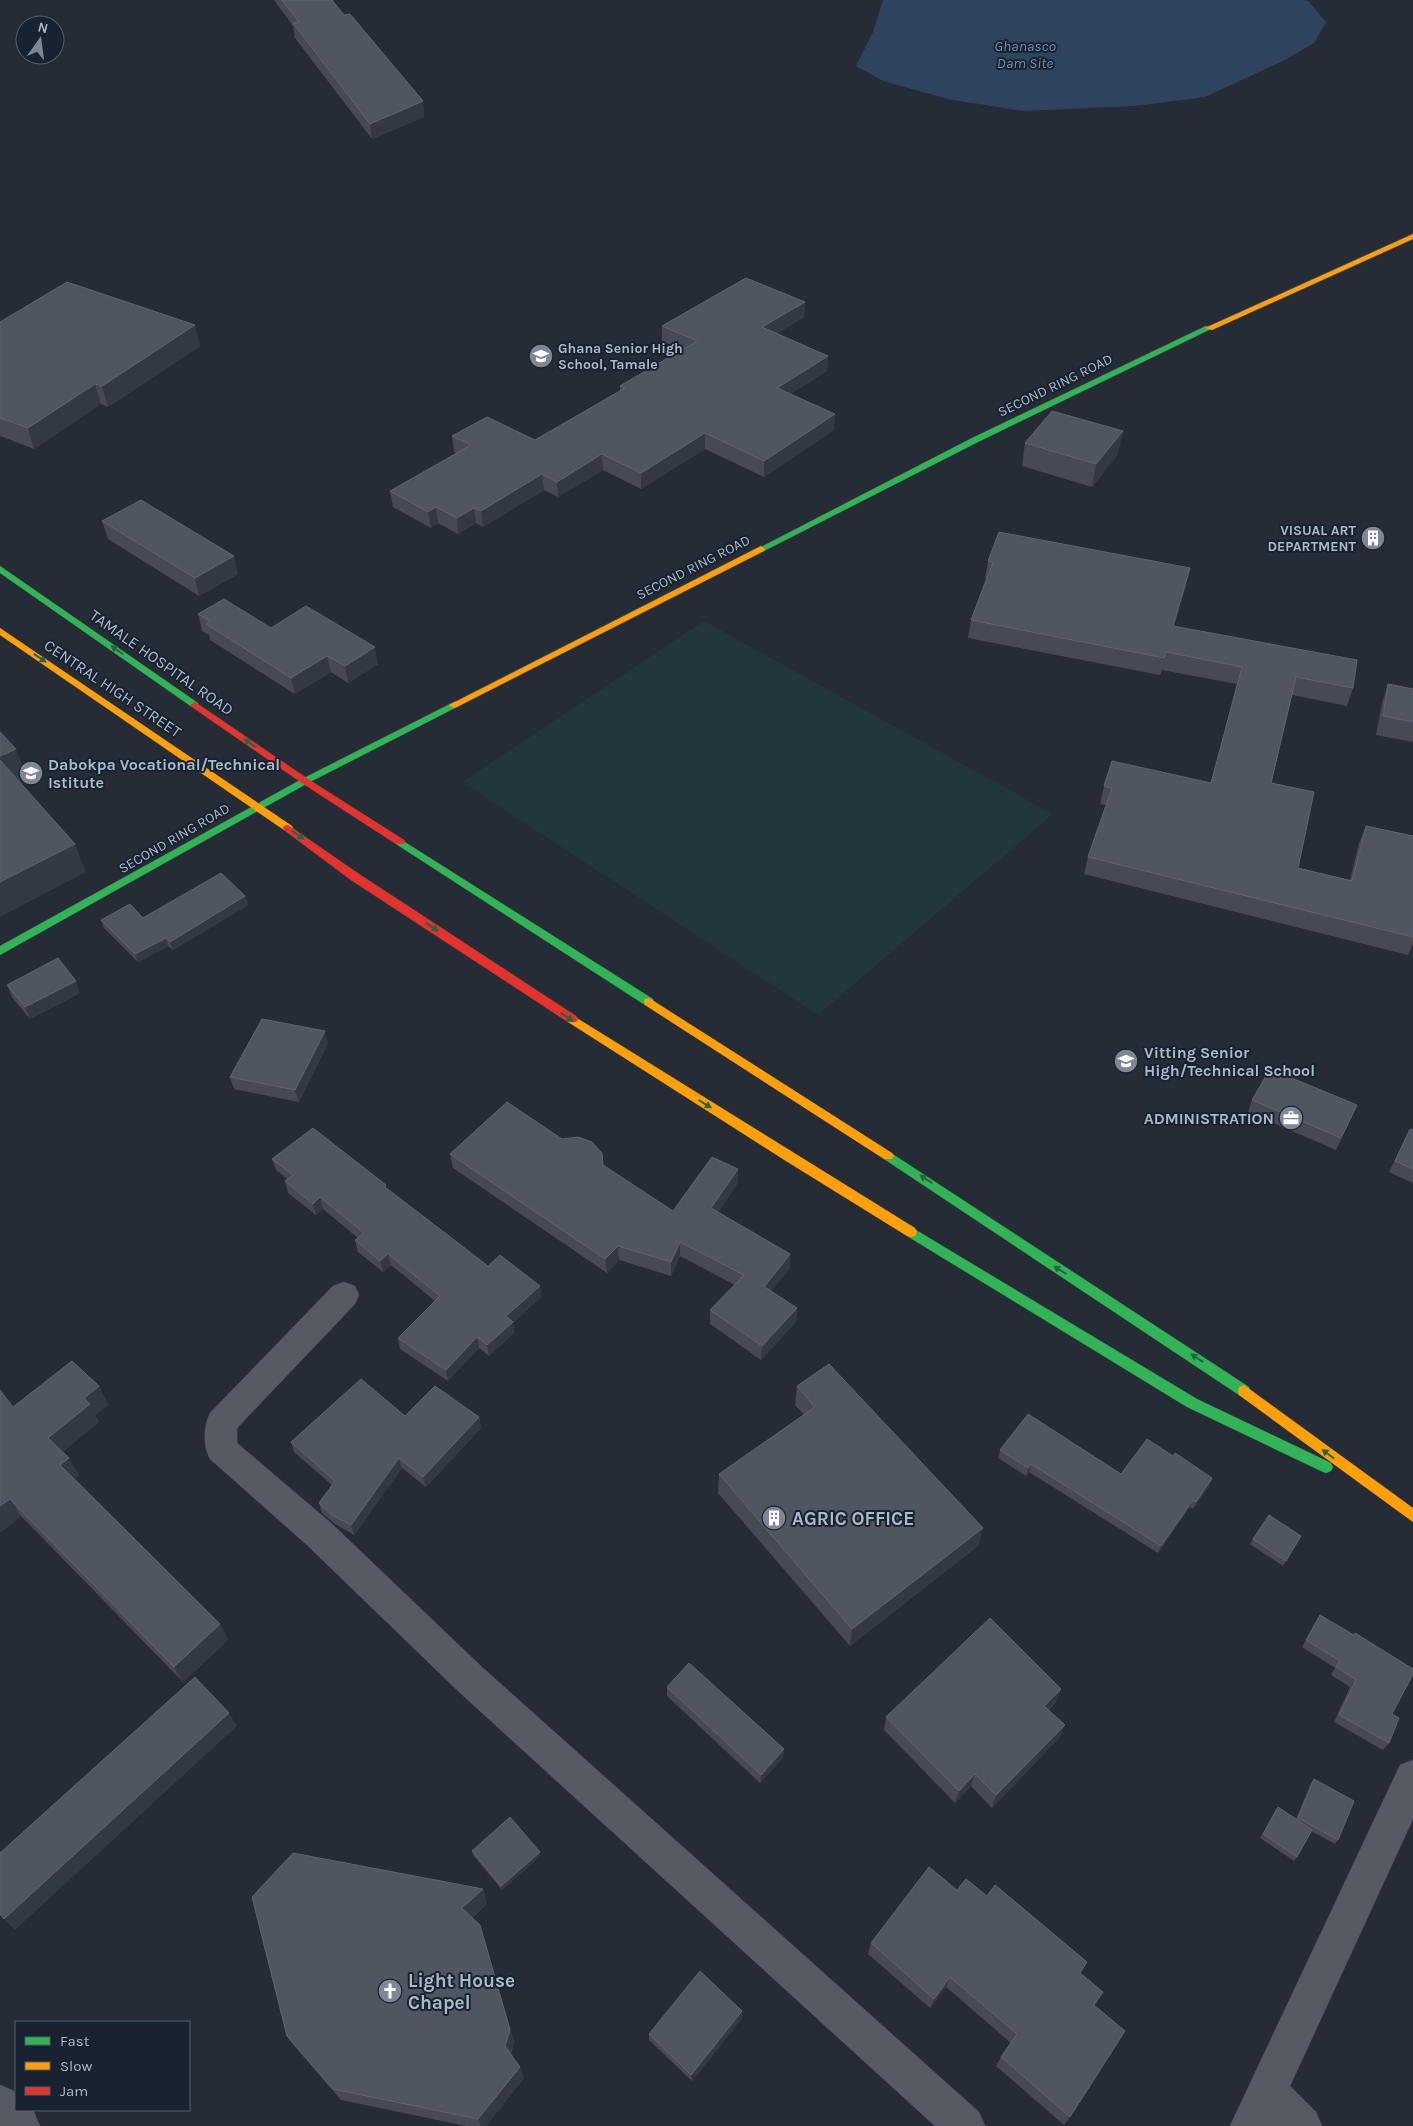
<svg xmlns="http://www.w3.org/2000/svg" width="1413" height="2126" font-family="Karla,sans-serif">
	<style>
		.green { fill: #22373b }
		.water { fill: #2e435e }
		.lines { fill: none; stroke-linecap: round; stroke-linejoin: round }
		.street-casing { stroke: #43484f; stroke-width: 1 }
		.fast-casing { stroke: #43484f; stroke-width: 1 }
		.slow-casing { stroke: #43484f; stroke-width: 1 }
		.jam-casing { stroke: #43484f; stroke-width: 1 }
		.street { fill: #555a63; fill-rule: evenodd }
		.fast { fill: #30b455; fill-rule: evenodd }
		.slow { fill: #ff9f0a; fill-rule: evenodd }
		.jam { fill: #e5322d; fill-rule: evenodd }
		.wall { fill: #454a54 }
		.shaded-wall { fill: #333942 }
		.building { fill: #505660; stroke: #5f6570 }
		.oneway { fill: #236441 }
		.labels { text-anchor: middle; stroke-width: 4; stroke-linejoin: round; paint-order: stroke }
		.far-poi-label { font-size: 14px; font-weight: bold; fill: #adb8c8; stroke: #182230; text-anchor: start }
		.far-street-label { font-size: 14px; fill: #adb8c8; stroke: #182230 }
		.far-water-label { font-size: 15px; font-style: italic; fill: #738eb2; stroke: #182230 }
		.street-label { font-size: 16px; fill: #adb8c8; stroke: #182230 }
		.poi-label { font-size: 16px; font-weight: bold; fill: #adb8c8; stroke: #182230; text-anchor: start }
		.near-poi-label { font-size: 19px; font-weight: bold; fill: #adb8c8; stroke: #182230; text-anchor: start }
	</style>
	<rect width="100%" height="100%" fill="#252c35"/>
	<path class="green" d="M704,621l349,193 -235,201 -356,-233z"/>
	<path class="water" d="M883,0h422l3,1 18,21 -12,21 -31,18 -78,36 -70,9 -113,5 -74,-12 -65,-18 -27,-15 17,-34z"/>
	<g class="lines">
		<g class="street-casing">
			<path id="street" d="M344,1282l11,4 4,9 -4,9 -118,124v15l94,80 151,144 497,445 6,14h-50l-477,-435 -151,-146 -97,-86c-7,-14 -7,-31 0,-46l123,-127z
				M1413,1760v59l-123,267 26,26 6,14h-92l170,-361z
				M0,2085l14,6 2,19h17l7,16h-40z"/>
		</g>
		<g class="fast-casing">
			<path id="fast" d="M1206,326l7,2 -235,114 -214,109 -3,1 -4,-3 215,-111z
				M0,566l198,137v4h-6l-192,-134z
				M454,702l5,3 -2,2 -149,76 -308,172v-9l302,-167z
				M400,839l253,160 1,3 -1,3h-8l-249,-161 -1,-2 1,-2z
				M888,1151l361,236 1,4 -1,4 -5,2 -5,-2 -355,-236 -2,-3 2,-3z
				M911,1227l286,172 134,64 2,4 -2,4 -5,2 -5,-2 -134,-64 -280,-171 -2,-4 2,-4z"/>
		</g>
		<g class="slow-casing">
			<path id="slow" d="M1413,234v5l-201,91 -7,-2z
				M761,546l4,3 -1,2 -307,156 -3,1 -5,-3z
				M0,628l292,198 1,2 -1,2h-8l-284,-195z
				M649,998l243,155 2,3 -2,3h-8l-239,-154 -1,-3 1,-3z
				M572,1015l343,213 2,4 -2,4 -4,1 -4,-1 -121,-75 -218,-139 -2,-3 2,-3z
				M1244,1385l169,123v14l-174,-127 -1,-4 1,-4z"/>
		</g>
		<g class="jam-casing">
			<path id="jam" d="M195,702l113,77 96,61 1,2 -1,2h-8l-94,-61 -110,-76 -2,-2z
				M288,825l71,49 217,142 2,3 -2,3h-8l-217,-142 -67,-50 -1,-2 1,-2z"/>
		</g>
		<use href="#street" class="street"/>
		<use href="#fast" class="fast"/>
		<use href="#slow" class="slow"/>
		<use href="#jam" class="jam"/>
	</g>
	<path class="wall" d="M274,0h58l12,15 79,86 1,16 -52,22 -77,-101 -2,-12z
		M805,302l-1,15 -28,17 52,22 -1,15 -37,23 44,36 -70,47 -59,-28 -64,40 -38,-19 -45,27 -14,-7 -61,37 -7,-4 -18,11 -20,-11 -7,5 -38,-21 -3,-16 67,-38 -3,-1 -2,-16 83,4 85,-49v-5l62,-36 -20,-9v-15z
		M0,322l200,24 -92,61 -7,-3 -67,45 -34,-13z
		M1025,443l93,11 -26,33 -70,-21z
		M102,521l136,53 -39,22 -91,-57z
		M988,561l198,25 -12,40 179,62 -6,18 -55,-11 -21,88 27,85 52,12 9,-37 7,-17 47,10v108l-5,11 -324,-81 4,-17 18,-52 -6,-1 4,-18 107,-3 26,-99 -75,-14 -2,5 -192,-37 3,-18 16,-42h-2z
		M198,614l73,14 107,36 -30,19 -17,-11 -36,22 -85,-54 -1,-5 -7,-4z
		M1388,684l25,5v53l-37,-7 6,-32z
		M245,896l3,9 -75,45 -5,-4 -30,16 -34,-34 -3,-8 42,-2z
		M7,985l73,8 -50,26 -18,-22z
		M328,1043l-29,59 -65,-13 -4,-12z
		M1252,1100l105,5 -21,45 -88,-38z
		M1410,1129l3,1v53l-24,-11z
		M562,1139l111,72 65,-42v14l-20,29 72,56 -19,23 26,17 -1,14 -35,38 -51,-36v-14l25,-25 -55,-29 -9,20 -52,-16 -12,13 -154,-105 -3,-14z
		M272,1159l115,30 101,77 52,20 1,11 -28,26 1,10 -25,23 -10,-8 -31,33 -48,-32 -2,-11 37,-37 -44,-36 -8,7 -25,-20 -3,-12 3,-2 -35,-29 -7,6 -28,-22 -3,-12 2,-2 -11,-9z
		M99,1386l9,19 -13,10 4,7 -37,30 7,6 10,18 -4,3 145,145 8,16 -45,42 -162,-166 -21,17 13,-126z
		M797,1386l186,142 -5,18 -128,100 -132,-153 1,-19 85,-59 -9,-10z
		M405,1416l74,1 2,11 -55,59 -24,-19 -48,67 -19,-11 -13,-11 -3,-10 13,-18 -38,-33 -3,-10z
		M1000,1450l121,24 52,-18 39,22 -3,8 -16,23 -3,-2 -32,46 -129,-81 -3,4 -28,-18z
		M1253,1539l45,2 -15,25 -33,-22z
		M1320,1615l72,99 -3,29 -6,7 -49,-28 16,-35 -19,-12 4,-7 -33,-21z
		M667,1687l117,62 -1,9 -23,25 -93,-87z
		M1061,1689l-5,13 -7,8 16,15 -6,13 -67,70 -21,-22 -16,17 -71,-73 2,-13z
		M1314,1779l24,61 -3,4 -24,-13 -14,26 -3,4 -34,-23 18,-31 18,12 15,-36z
		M472,1851l68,1v4l-38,34 -29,-35z
		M483,1889l4,15 -15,14 8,7 4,14 30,103 -3,12 13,24 -38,48h-20l-125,-26 -45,-52 -9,-12z
		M957,1890l124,83 14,32 -25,112 -6,8 -68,-59 5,-9 10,-14 -65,-56 -16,21 -62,-54 3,-11z
		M742,2011v7l-50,63 -43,-41v-6z"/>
	<path class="shaded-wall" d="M423,101l1,16 -52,22 -2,-15z
		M805,302l-1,15 -43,26 1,-16z
		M195,325l5,21 -92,61 -6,-21z
		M828,356l-1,15 -51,32 1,-15z
		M95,384l6,20 -67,45 -6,-21z
		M835,414l-1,16 -70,47v-16z
		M1123,431l-5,23 -26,33 4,-23z
		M705,433v16l-64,40v-16z
		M602,454l1,16 -45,27 -1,-15z
		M542,474l2,16 -61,37 -2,-16z
		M436,507l2,16 -7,5 -3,-16z
		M474,508l2,15 -18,11 -1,-16z
		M234,556l4,18 -39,22 -4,-18z
		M1190,568l-4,18 -17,57 4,-17z
		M375,647l3,17 -30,19 -3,-17z
		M327,656l4,16 -36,22 -4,-16z
		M16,749l11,29 -18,9 -9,-23v-8z
		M75,844l11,28 -86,45v-35z
		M245,896l3,9 -75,45 -3,-8z
		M166,938l2,8 -30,16 -3,-8z
		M76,981l4,12 -50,26 -5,-12z
		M325,1031l3,12 -29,59 -4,-12z
		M738,1169v14l-27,40v-15z
		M320,1197l3,12 -7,6 -3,-11z
		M680,1242v14l-9,20v-14z
		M618,1246l1,14 -12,13 -2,-14z
		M388,1254l3,11 -8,7 -3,-11z
		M790,1254v14l-26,32 1,-14z
		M540,1286l1,11 -28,26 1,10 -25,23 -2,-11 19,-29z
		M797,1308l-1,14 -35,38 1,-14z
		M477,1337l2,11 -31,33 -2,-11z
		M99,1386l9,19 -13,10 4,7 -41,34 -10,-18 36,-40z
		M479,1417l2,11 -55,59 -3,-10z
		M69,1458l10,18 -8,7 -11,-18z
		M399,1458l3,10 -48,67 -3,-10z
		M1031,1464l-2,8 -3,4 2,-8z
		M1212,1478l-3,8 -16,23 3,-7z
		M10,1499l11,17 -21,17v-27z
		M1193,1500l-3,7 -32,46 3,-7z
		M983,1528l-5,18 -128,100 2,-17z
		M220,1624l8,16 -45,42 -9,-15z
		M1061,1689l-5,13 -17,17 5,-13z
		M229,1713l8,13 -222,204 -11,-11z
		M1065,1725l-6,13 -67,70 4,-13z
		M784,1749l-1,9 -23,25 1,-8z
		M975,1774l-4,12 -16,17 4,-12z
		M540,1852v4l-38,34 -1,-4z
		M483,1889l4,15 -20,18 -5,-14z
		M480,1925l34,117 -5,15 -4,-11z
		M950,1977l-4,10 -16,21 4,-9z
		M742,2011v7l-50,63 -1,-6z
		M520,2067l4,11 -38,48h-5l-3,-7z"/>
	<path class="building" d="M282,0h50l12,15 6,-1 73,87 -53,23 -77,-101 6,-1z
		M746,278l59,24 -43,25 66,29 -51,32 58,26 -71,47 -59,-28 -64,40 -39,-19 -45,28 -15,-8 -61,37 -7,-3 -17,10 -21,-11 -8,5 -38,-21 81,-46 -19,-9 35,-19 48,23 90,-52 -5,-2 77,-45 -35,-15z
		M67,282l128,43 -93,61 -7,-2 -67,44 -28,-10v-96z
		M1052,411l71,20 -27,33 -71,-21z
		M141,500l93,56 -39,22 -93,-57z
		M999,532l191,36 -17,58 184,34 -4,28 -57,-11 -25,106 43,9 -16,76 54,13 14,-55 47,10v101l-325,-80 24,-69 -8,-2 8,-25 99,22 31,-116 -76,-15 -2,6 -193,-38 22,-58 -5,-1z
		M224,599l47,29 35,-22 69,41 -30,19 -18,-10 -36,22 -85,-54 4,-3 -12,-7z
		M1388,684l25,5v33l-30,-6z
		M0,732l16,17 -16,7z
		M0,760l75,84 -75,38z
		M221,873l24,23 -75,46 -4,-4 -31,16 -34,-34 29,-16 13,14z
		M58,958l18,23 -51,26 -18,-22z
		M262,1019l63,12 -30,59 -65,-13z
		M1270,1069l87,36 -16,33 -89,-38z
		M507,1102l55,37 16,-2 14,5 10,11 1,12 70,46 39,-54 26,12 -27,39 79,46 -25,32 -3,-1 35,23 -35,38 -52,-36 34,-35 -64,-33 -9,20 -53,-16 -13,13 -155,-105z
		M313,1128l73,57 -1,2 103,79 12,-11 40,31 -34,30 7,6 -26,23 -10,-8 -31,33 -48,-32 42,-42 -52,-42 -8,7 -25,-21 9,-7 -44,-36 -7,7 -28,-23 8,-6 -21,-16z
		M1410,1129l3,1v39l-18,-8z
		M72,1361l27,25 -15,12 6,6 -42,34 21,20 -9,7 160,159 -46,43 -164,-168 -10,7v-116l13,17z
		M829,1364l154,164 -131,101 -133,-155 96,-67 -18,-21z
		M361,1379l44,37 30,-30 44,31 -56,60 -24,-19 -48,67 -19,-10 -13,-12 16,-22 -44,-39z
		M1028,1414l93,60 26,-35 26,17 2,-3 37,25 -16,24 -3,-2 -32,46 -130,-82 -3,4 -28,-18z
		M1269,1515l32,21 -15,25 -33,-22z
		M1320,1615l34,20 1,-2 58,36v5l-21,40 7,4 -10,25 -50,-28 17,-35 -20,-13 4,-6 -34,-21z
		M990,1618l71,71 -17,17 21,19 -69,70 -21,-21 -16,17 -73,-74z
		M689,1663l95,86 -23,26 -94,-88z
		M195,1677l34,36 -225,206 -4,-5v-61z
		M1314,1779l40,22 -16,39 -40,-22z
		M1278,1807l34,23 -15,27 -34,-23z
		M510,1817l30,35 -39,34 -29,-35z
		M293,1853l190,36 -21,19 18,17 30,105 -5,16 15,21 -42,52 -145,-30 -46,-53 -35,-139z
		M929,1867l28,23 9,-11 21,17 8,-11 92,77 -7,11 23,19 -9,13 31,26 -55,86 -69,-60 16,-23 -67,-57 -16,22 -63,-56z
		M700,1971l42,40 -51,64 -42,-41z"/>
	<defs><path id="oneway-solid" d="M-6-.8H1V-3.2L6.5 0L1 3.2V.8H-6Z" transform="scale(1.25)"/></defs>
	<g class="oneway">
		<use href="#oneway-solid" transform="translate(117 650) rotate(-145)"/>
		<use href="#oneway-solid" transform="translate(40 658) rotate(34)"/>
		<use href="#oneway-solid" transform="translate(250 743) rotate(-145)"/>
		<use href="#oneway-solid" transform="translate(298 835) rotate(36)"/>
		<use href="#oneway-solid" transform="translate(432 927) rotate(33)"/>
		<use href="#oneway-solid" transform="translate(567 1017) rotate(33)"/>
		<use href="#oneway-solid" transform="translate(705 1104) rotate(32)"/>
		<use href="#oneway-solid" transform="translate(926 1179) rotate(-147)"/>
		<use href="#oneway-solid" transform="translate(1060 1270) rotate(-148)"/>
		<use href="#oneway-solid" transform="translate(1197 1358) rotate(-147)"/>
		<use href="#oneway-solid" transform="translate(1328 1454) rotate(-143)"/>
	</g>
	<defs>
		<g id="school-disc" transform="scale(1.25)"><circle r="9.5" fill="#7d8795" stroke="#182230"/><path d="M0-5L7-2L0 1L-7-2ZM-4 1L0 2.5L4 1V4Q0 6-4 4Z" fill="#fff"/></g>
		<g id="building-disc" transform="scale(1.25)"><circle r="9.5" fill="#7d8795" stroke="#182230"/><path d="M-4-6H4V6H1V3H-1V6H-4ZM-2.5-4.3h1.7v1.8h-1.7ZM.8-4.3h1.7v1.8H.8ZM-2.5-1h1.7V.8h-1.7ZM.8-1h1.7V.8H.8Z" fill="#fff"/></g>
		<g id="office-disc" transform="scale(1.25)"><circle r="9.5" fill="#7d8795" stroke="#182230"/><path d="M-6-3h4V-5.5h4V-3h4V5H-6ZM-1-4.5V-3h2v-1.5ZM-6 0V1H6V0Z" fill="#fff"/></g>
		<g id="church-disc" transform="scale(1.25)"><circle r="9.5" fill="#7d8795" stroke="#182230"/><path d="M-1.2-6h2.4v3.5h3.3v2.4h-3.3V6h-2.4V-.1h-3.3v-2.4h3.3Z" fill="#fff"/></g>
	</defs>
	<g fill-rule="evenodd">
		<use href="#school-disc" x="541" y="356"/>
		<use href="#building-disc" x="1373" y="538"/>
		<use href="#school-disc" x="31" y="773"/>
		<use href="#school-disc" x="1126" y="1061"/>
		<use href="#office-disc" x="1291" y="1118"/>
		<use href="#building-disc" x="774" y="1518"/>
		<use href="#church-disc" x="390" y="1991"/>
	</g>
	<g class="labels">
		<g class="far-poi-label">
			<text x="558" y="353">Ghana Senior High<tspan x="558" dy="16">School, Tamale</tspan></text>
			<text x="1356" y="535" text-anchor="end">VISUAL ART<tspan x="1356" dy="16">DEPARTMENT</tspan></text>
		</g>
		<g class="far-street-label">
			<text transform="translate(1055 385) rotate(-26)" y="5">SECOND RING ROAD</text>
			<text transform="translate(693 567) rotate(-27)" y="5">SECOND RING ROAD</text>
			<text transform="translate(174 838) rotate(-30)" y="5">SECOND RING ROAD</text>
		</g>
		<g class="far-water-label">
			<text x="1025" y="51">Ghanasco<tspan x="1025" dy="17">Dam Site</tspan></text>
		</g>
		<g class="street-label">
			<text transform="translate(162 662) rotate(35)" y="6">TAMALE HOSPITAL ROAD</text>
			<text transform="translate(113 688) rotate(34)" y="6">CENTRAL HIGH STREET</text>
		</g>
		<g class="poi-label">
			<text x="48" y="770">Dabokpa Vocational/Technical<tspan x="48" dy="18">Istitute</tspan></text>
			<text x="1144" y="1058">Vitting Senior<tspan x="1144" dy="18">High/Technical School</tspan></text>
			<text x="1274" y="1124" text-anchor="end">ADMINISTRATION</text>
		</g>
		<g class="near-poi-label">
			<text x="792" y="1525">AGRIC OFFICE</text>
			<text x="408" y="1987">Light House<tspan x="408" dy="22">Chapel</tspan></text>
		</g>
	</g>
	<rect x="15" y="2021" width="175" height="90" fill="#182230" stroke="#545e6d"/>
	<rect x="25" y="2037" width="25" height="8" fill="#30b455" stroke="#545e6d"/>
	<text x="60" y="2046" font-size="15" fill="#adb8c8">Fast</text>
	<rect x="25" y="2062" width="25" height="8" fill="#ff9f0a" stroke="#545e6d"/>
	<text x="60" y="2071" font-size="15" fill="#adb8c8">Slow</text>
	<rect x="25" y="2087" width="25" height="8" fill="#e5322d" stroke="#545e6d"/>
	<text x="60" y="2096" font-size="15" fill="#adb8c8">Jam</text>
	<g transform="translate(40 40) rotate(14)"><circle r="24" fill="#182230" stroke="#545e6d"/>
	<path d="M0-4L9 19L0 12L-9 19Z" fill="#7d8795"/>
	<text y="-8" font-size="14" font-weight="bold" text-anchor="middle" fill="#adb8c8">N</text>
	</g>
</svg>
